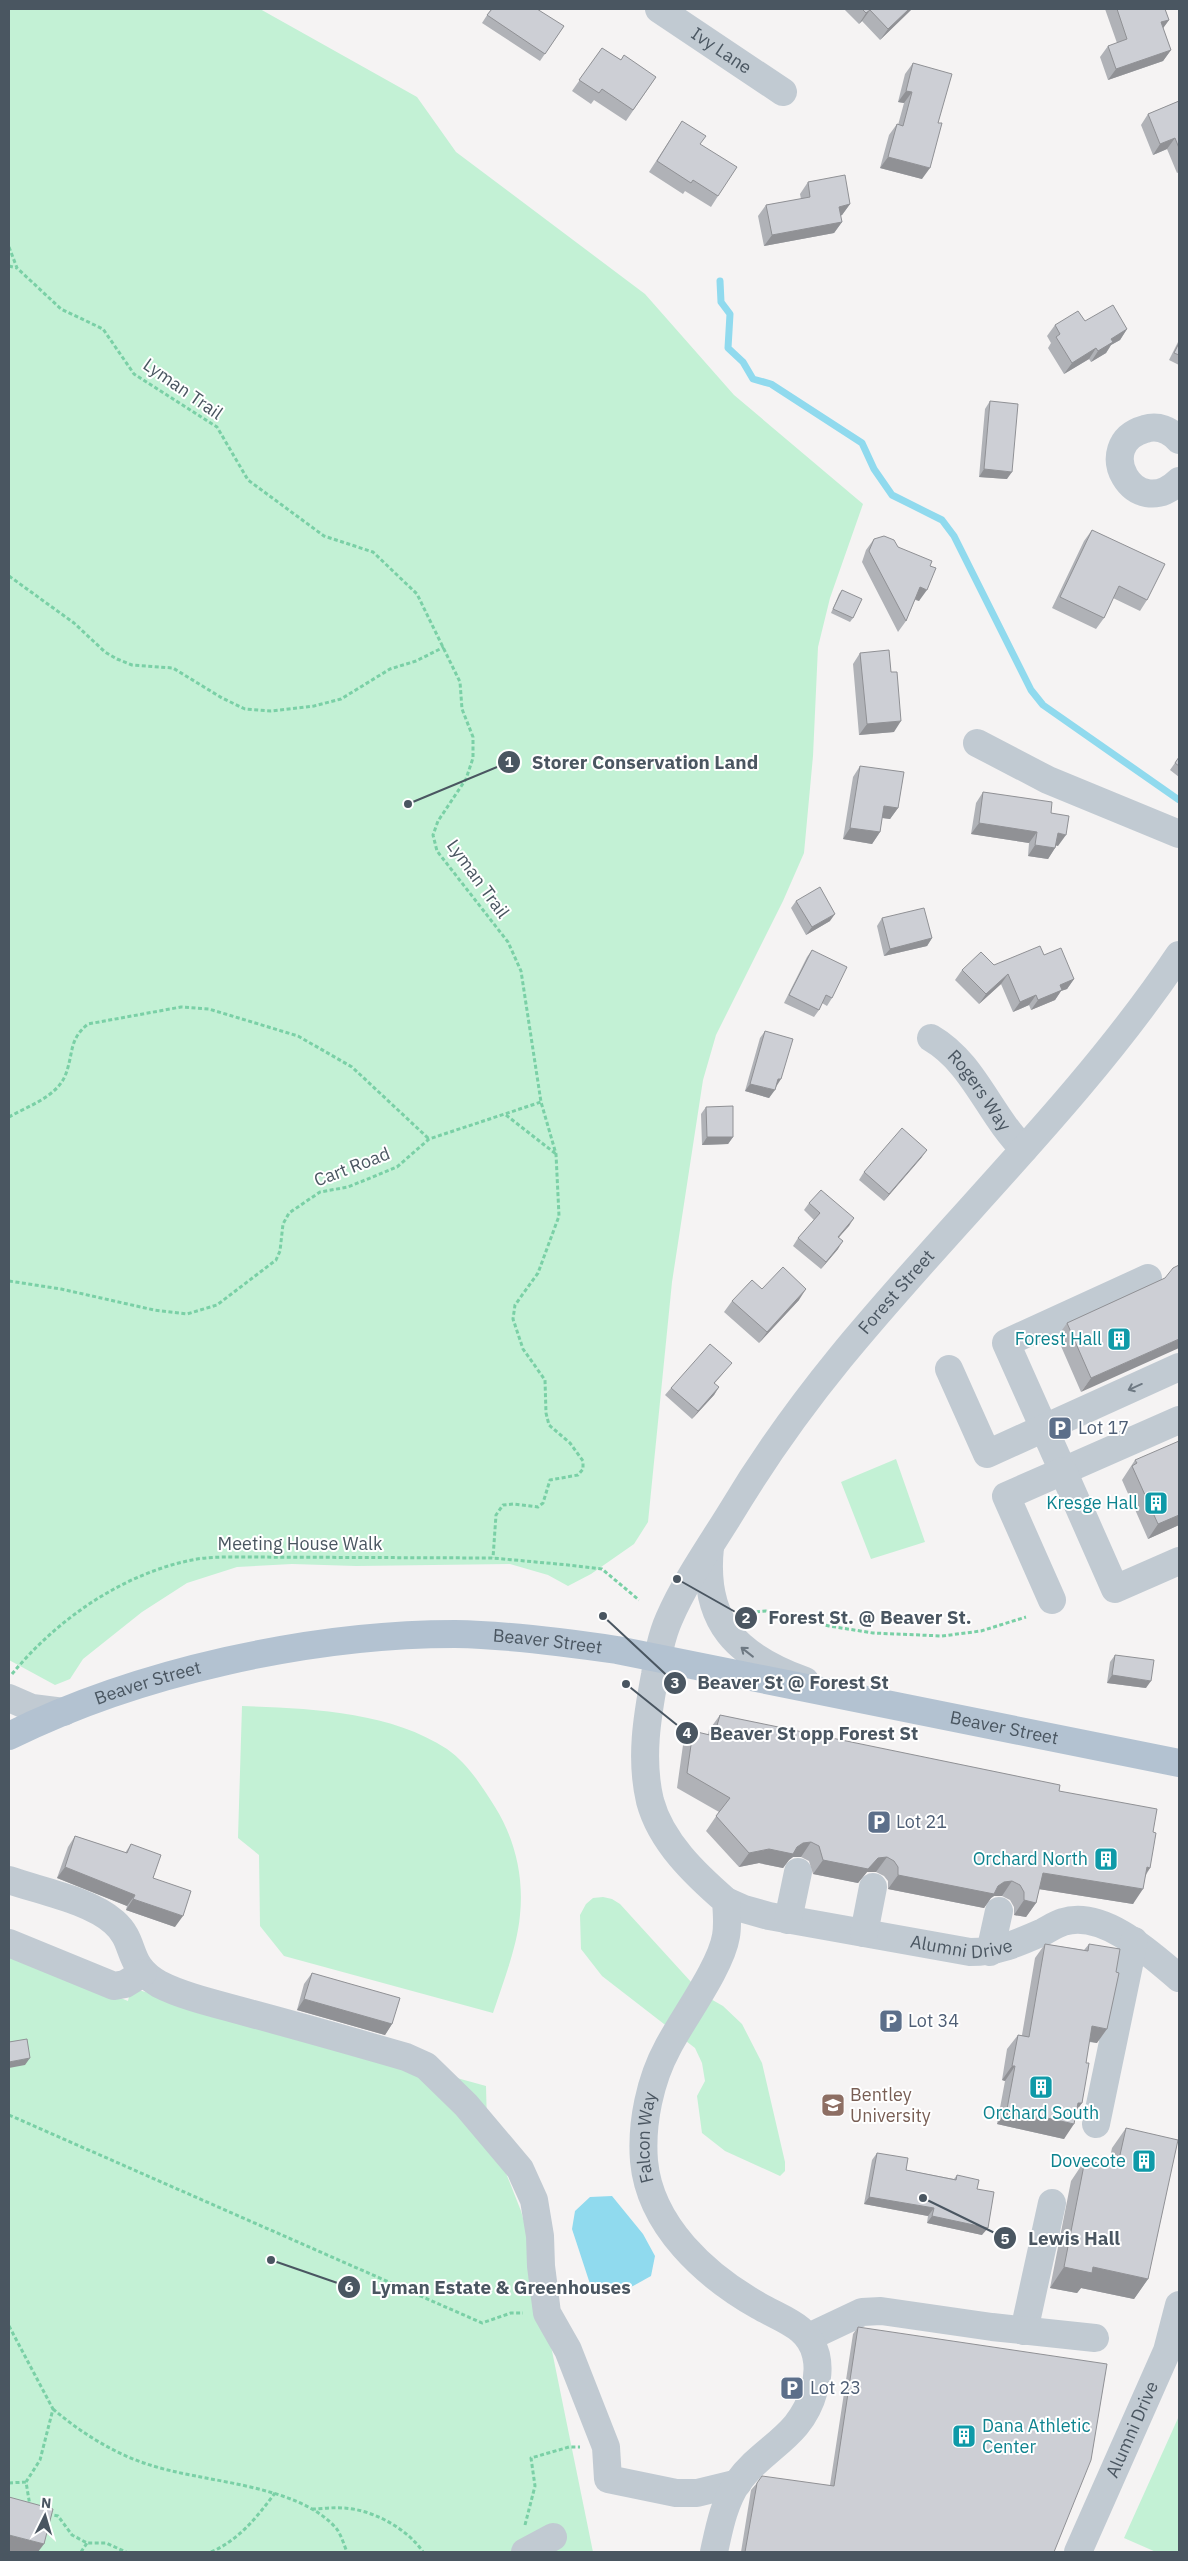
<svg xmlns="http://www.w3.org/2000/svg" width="1188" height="2561" font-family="'IBM Plex Sans',sans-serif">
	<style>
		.green { fill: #c3f1d5 }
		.water { fill: #90daee }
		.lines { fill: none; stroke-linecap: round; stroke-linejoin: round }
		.stream { stroke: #90daee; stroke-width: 7 }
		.path { stroke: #7ad0a6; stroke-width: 3; stroke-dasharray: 4 2.5; stroke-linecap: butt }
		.minor { stroke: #c1cad2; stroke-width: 28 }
		.major { stroke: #b3c2d1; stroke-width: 28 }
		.wall { fill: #b0b2b7 }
		.shaded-wall { fill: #909195 }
		.building { fill: #cdcfd5; stroke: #909195 }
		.oneway { stroke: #6e7983 }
		.labels { text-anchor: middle; stroke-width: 4; stroke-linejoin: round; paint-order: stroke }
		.street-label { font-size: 18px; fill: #4a5661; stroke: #fff }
		.culture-label { font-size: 18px; fill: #0d838f; stroke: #fff; text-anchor: end }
		.service-label { font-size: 18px; fill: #4e5e75; stroke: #fff; text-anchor: start }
		.education-label { font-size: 18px; fill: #785e54; stroke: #fff; text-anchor: start }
		.leader { fill: none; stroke: #4a5661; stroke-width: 2 }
		.callout-dot { fill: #4a5661; stroke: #fff; stroke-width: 2 }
		.mark-label { font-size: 15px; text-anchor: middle; font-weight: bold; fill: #fff }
		.callout-label { font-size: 19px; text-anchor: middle; font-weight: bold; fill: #4a5661; stroke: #fff; stroke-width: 4; stroke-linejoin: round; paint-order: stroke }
	</style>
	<rect width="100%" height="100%" fill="#f5f3f3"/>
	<path class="green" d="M9,9h251l157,88 39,55 189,142 89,101 129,109 -33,94 -12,49 -5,109 -9,97 -21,48 -67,134 -13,45 -31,202 -24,240 -14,22 -43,30 -23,12 -20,-11 -38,-11 -154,2 -64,-2 -55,3 -50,16 -45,29 -59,47 -13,20 -15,6 -46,-25z
		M896,1459l29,83 -54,17 -30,-77z
		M242,1706c65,2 148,5 205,43 20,14 35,37 48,58 20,32 29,70 25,108 -3,33 -17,67 -27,98l-209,-57 -24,-30 -1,-71 -21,-17z
		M603,1897l9,2 8,5 82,90 21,12 19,18 20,39 23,99v9l-5,5 -55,-25 -23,-18 -5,-37 8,-15 -3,-18 -7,-15 -93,-72 -21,-27 -1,-34 6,-11 7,-6z
		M9,1953l119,48 3,-13 355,98 1,39 34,86 9,32 63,309h-584z
		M1179,2416v136h-23l-32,-14z"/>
	<path class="water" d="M612,2196l31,38 12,22 -4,20c-23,13 -34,21 -60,11l-19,-58 3,-18 15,-14z"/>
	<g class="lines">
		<path class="stream" d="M720,281l1,21 9,12 -2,34 15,14 10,17 18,5 91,59 12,26 18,26 50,25 12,16 77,154 12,15 136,95"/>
		<path class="path" d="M9,247l8,21 44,41 42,20 31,45 83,53 31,53 76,56 49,16 44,42 43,88 2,27 11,28v21l-7,21 -28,42 -5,14 4,16 71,91 13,29 20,131 15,52 3,62 -21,57 -23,32 -2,14 10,30 22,31 1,33 3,12 21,18 13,18v8l-5,6 -28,5 -7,23 -5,4 -24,-3 -11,1 -7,10 -3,43
			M9,266l8,2
			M9,576l65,47 31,29 12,7 15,6 41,3 49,30 23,11 26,2 43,-5 27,-7 49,-30 26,-8 28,-14
			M506,1115l50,39
			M9,1117c19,-11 47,-20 56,-41 9,-22 3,-36 23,-52l93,-17 28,2 89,27 54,31 77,72
			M9,1281l52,8 93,21 33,4 30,-9 59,-45 4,-9 3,-27 6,-11 31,-21 28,-5 49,-20 32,-28 112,-37
			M743,1613l23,-2 63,15 44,7 69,3 39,-5 45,-14
			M12,1674c46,-56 113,-102 185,-115 13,-2 26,-2 39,-2l257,1 75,7 34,4 37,31
			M9,2115l473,208 29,-10h12
			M9,2326l44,83 -13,51 -14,22 4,24
			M53,2409c27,23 60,44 94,55 55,19 149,19 189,64 5,6 8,17 11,24
			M9,2483l17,-1
			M312,2509c10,0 21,-2 31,-1 28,1 64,20 80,44
			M48,2514l10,2 14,19 15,8h19l20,9
			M525,2525l10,-39 -4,-28 38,-11h11
			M81,2552l6,-9
			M211,2552c28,-12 46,-35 64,-59"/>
		<g class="minor">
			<path id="s1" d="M659,9l124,83"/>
			<path d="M1179,440c-9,-10 -21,-15 -34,-11 -54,15 -11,95 34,52"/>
			<path d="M977,743l71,37 131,54"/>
			<path id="s2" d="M931,1038c43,25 58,77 93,111"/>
			<path d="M1148,1278l-142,65 57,128 116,-51"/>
			<path d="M949,1369l38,85 192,-87"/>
			<path d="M710,1547c-8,76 27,109 95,134"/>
			<path d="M1052,1600l-46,-104 57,-25 52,118 64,-28"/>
			<path d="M9,1698l23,10 32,4"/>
			<path d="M9,1880c31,11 80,20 105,42 24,21 10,42 45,62 25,13 62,21 90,29 52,14 105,29 157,44l20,9 40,39 54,64 14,31 6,36 1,30 6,47 21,37 38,97 2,32 68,14h21l41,-10"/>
			<path id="s3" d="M726,1901l18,8 25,7 201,36c28,0 48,-9 73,-20 6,-3 13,-8 20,-10 40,-13 89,33 116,56"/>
			<path d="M788,1920l10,-48"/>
			<path d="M864,1933l9,-46"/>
			<path d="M9,1943l105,43 11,-2 18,-11"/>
			<path d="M990,1952l9,-41"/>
			<path d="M1096,2124l38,-183"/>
			<path d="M1024,2331l28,-128"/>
			<path d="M809,2337l53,-25 19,-1 111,16 103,11"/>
			<path d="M525,2552l28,-15"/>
			<path id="s4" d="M714,2552c5,-23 10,-50 24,-70 26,-36 63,-44 76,-92 4,-12 5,-22 2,-35 -7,-29 -33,-35 -57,-49 -53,-30 -109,-80 -115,-145 -3,-38 6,-81 24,-114 15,-29 53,-80 58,-111 2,-11 1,-23 0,-35 -31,-27 -65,-59 -76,-100 -10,-42 -3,-84 5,-126 3,-19 6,-38 14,-56 16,-37 40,-71 61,-105 33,-55 70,-107 110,-156 111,-136 241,-257 339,-403"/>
			<path id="s5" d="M1078,2552l89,-201 12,-46"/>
		</g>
		<path class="major" id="s6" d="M9,1736c129,-64 302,-102 446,-102 54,1 108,8 162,16l562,113"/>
	</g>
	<path class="wall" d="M491,9l73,17 -24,35 -58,-38z
		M844,9h68l-32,31 -18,-19 -3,3z
		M1105,9h60l4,11 -6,8 8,22 -8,11 -55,19 -8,-23 8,-11 9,-3z
		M602,48l19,12 35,17 -30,44 -32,-21 -3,4 -19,-13z
		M913,63l9,116 -42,-11 9,-33 8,-11 1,1 6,-22 -6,-1 7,-28z
		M1179,101v71l-2,1 -10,-24 -14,6 -12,-30 7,-11z
		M682,121l36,75 -7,11 -26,-16 -2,3 -34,-22z
		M808,182l42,22 -8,11 -2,1 2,6 -8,11 -70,13 -6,-30 8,-11 35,-6 -1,-5z
		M1085,321l42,8 -7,11 -9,5 -5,8 -15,9 -2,-3 -25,15 -16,-26 3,-5 -4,-7 8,-11z
		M1179,340v25l-10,-5z
		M990,401l17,78 -28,-2 6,-68z
		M1092,530l55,70 -7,11 -27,-13 -9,20 -8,11 -44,-21 32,-67z
		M874,539l24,8 32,19 -11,35 -4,-1 -9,21 -8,11 -36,-70 4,-12z
		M842,590l11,28 -3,4 -19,-9 8,-19z
		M860,653l31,19 3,60 -35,3 -6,-71z
		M1179,757v20l-9,-7z
		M860,766l38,42 -8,11 -8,-1 -2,14 -8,12 -29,-5 10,-62z
		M983,792l68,21 7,33 -2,-1 -1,3 -7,11 -20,-3 1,-13 -58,-9 5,-31z
		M796,901l34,20 -24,14 -15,-27z
		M882,918l50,20 -5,8 -43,10 -7,-30z
		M812,950l20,48 -5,8 -5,-3 -3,7 -5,7 -30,-14 23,-46z
		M1044,955l30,24 -7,10 -6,2 -6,9 -24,10 -2,-5 -16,7 -12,-28 -22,20 -24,-24 7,-10 32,-5z
		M765,1031l11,56 -7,11 -24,-7 15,-53z
		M706,1107l27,30 -5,7 -26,1 -1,-31z
		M922,1157l-38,44 -25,-21 5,-8z
		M809,1203l45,15 -15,19 -1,12 -17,20 -28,-23 5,-8 16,-18 -10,-10z
		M1165,1278l-84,114 -24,-55 10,-14z
		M762,1289l37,11 -40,43 -35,-31 8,-11z
		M726,1370l-12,14 5,3 -5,8 -22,24 -27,-24 6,-7z
		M1135,1460l44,65 -31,14 -26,-59z
		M1115,1655l31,33 -39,-5 3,-21z
		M720,1715l339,76 94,41 -3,36 -4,7 -13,29 -94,-15 -3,14 -10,14 -12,-2v-8l-4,-7 -8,-4h-8l-3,2 -7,10 -96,-19v-8l-4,-5 -8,-4h-9l-9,11 -45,-9 -4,-13 -8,-4h-8l-4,3 -6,8 -24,-5 -20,4 -33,-36 13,-19 -42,-24 6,-43 10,-14 15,4 1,-5z
		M75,1836l50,17 6,-9 22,34 22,49 -49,-17 1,-4 -70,-28 11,-31z
		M1045,1944l39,6 5,-6 8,99 -8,-1 -3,21 -4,40 -6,7 -12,29 -67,-15 8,-43 -3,-1 5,-31 11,-14h4l13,-77z
		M312,1973l80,51 -7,11 -88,-25 7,-26z
		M1126,2128l22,151 -14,20 -53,-11 -4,5 -27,-5 21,-107 14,-21 23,6 4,-18z
		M877,2153l29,17 48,9 3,-4 20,14 5,46 -55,-12 1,-7 -64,-12 8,-44z
		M858,2327l196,225h-313l10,-62 6,-7 73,2 23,-151z"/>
	<path class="shaded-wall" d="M909,9h3l-32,31 8,-11z
		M870,10l-8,11 -3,3 7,-11z
		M1169,20l-8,11v-9z
		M1171,50l-8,11 -55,19 8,-11z
		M906,91l6,1 -8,11 -6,-1z
		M1175,138l-8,11 -14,6 7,-11z
		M888,157l42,11 -8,11 -42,-11z
		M850,204l-8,11 -11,3 8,-11z
		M842,222l-8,11 -70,13 8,-11z
		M1127,329l-7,11 -9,5 -5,8 -15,9 7,-11 13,-12z
		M1096,348l-7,11 -25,15 8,-11z
		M984,469l28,3 -5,7 -28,-2z
		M920,587l7,3 -8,11 -6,-3z
		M901,721l-7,11 -35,3 8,-11z
		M884,806l14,2 -8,11 -14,-2z
		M979,823l58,9 -8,11 -58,-9z
		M850,828l30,4 -8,12 -29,-5z
		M1058,833l8,2 -8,11 -8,-2z
		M1035,845l20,3 -7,11 -20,-3z
		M835,914l-5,7 -24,14 6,-8z
		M932,938l-5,8 -43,10 6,-7z
		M1008,974l-7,10 -22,20 7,-10z
		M1074,979l-7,10 -6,2 -6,9 -24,10 7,-10 22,-15z
		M1036,995l-7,10 -16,7 7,-10z
		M778,1079h3l-5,8 -3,-1z
		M750,1084l25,6 -6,8 -24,-7z
		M707,1137h26l-5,7 -26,1z
		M927,1150l-5,7 -38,44 5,-7z
		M854,1218l-5,8 -16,18 5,-7z
		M843,1241l-5,8 -17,20 5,-7z
		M806,1289l-7,11 -40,43 8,-11z
		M1179,1339v9l-98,44 10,-14z
		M719,1387l-5,8 -22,24 6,-8z
		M1179,1515v10l-31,14 10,-15z
		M1112,1675l39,6 -5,7 -39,-5z
		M811,1842l-10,15h-8l-4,3 -6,8 -24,-5 -20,4 10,-14 20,-4 28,-2 6,-4z
		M887,1857l-11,15h-9l-9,11 -45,-9 10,-14z
		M65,1867l70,28 -8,11 -70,-28z
		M1147,1867l3,1 -10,14z
		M1043,1873l100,16 -10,15 -101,-16z
		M898,1875l100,11 6,-4 8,-1 -10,15h-8l-3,2 -7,10 -96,-19z
		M133,1899l50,17 -8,11 -49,-17z
		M1024,1900l12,3 -10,14 -12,-2z
		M304,1999l88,25 -7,11 -88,-25z
		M1092,2026l15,3 -10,14 -15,-3z
		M30,2058l-5,7 -16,3v-6z
		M1012,2066h3l-10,15 -3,-1z
		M1078,2103h4l-10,14z
		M1007,2109l67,15 -10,15 -67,-15z
		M869,2197l65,11 -6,8 -64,-12z
		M932,2216l56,12 -6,7 -55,-12z
		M1064,2267h29l55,12 -14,20 -53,-11 -4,5 -27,-5z
		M9,2535l35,9 -6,8h-29z"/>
	<path class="building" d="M492,9h45l27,17 -19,28 -58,-39z
		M862,9h47l-21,20 -18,-19 -4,3z
		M1117,9h48l4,11 -8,2 10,28 -55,19 -8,-23 19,-7z
		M602,48l19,12 3,-5 32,22 -23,33 -31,-21 -3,4 -20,-13z
		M913,63l39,11 -14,49h4l-12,45 -42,-11 9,-33 6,2 9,-34 -6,-1z
		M1179,101v47l-4,-10 -15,6 -12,-30z
		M682,121l24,15 -6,8 37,23 -19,29 -25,-16 -2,3 -34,-22z
		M845,175l5,29 -11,3 3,15 -70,13 -6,-30 44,-8 -2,-15z
		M1113,305l14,24 -16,10 2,3 -15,9 -2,-3 -24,15 -16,-26 4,-3 -5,-9 23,-14 7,10z
		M1179,343v12l-5,-2z
		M990,401l28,3 -6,68 -28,-3z
		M1092,530l73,34 -18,36 -28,-14 -15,32 -44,-21z
		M884,536l10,4 4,7 34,14 -2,5 6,2 -9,22 -7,-3 -14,34 -37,-70 5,-12z
		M842,590l20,9 -9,19 -20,-9z
		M889,650l2,22h6l4,49 -34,3 -7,-71z
		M1179,757v9l-4,-3z
		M860,766l44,6 -6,36 -14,-2 -4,26 -30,-4z
		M983,792l69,10 -1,11 18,3 -3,19 -8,-2 -3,15 -20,-3 2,-13 -58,-9z
		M820,887l15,27 -23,13 -16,-26z
		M924,908l8,30 -42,11 -8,-31z
		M1040,946l4,9 17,-7 13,31 -14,6 2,5 -24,10 -2,-5 -16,7 -12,-28 -22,20 -24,-24 19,-18 13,13z
		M812,950l35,17 -15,31 -6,-3 -7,15 -30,-15z
		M765,1031l28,8 -12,40h-3l-3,11 -25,-6z
		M733,1106v31h-26l-1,-30z
		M902,1128l25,22 -38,44 -25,-22z
		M821,1190l33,28 -16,19 5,4 -17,21 -28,-24 22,-25 -11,-10z
		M1179,1265v74l-88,39 -24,-55 98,-45 8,-10z
		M783,1267l23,22 -39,43 -35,-31 20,-21 10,9z
		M710,1344l22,19 -18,20 5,4 -21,24 -27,-23z
		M1179,1441v74l-21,9 -26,-58 5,-3 -2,-3z
		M1115,1655l39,5 -3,21 -39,-6z
		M720,1715l340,70 -1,6 98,18 -4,23 3,1 -6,35 -3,-1 -4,22 -100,-16 -7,30 -12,-3v-8l-4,-7 -8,-4 -8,1 -6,4 -4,8 -96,-19v-8l-4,-6 -7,-4 -9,1 -10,11 -45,-9 -4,-14 -8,-4 -8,1 -6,4 -4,7 -24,-5 -20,4 -33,-37 14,-18 -43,-25 6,-42 21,5z
		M75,1836l52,17 4,-9 30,11 -8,23 38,13 -8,25 -50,-17 2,-4 -70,-28z
		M1045,1944l43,7 1,-7 31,5 -4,23 3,1 -12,56 -15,-3 -6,37h3l-7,40h-4l-4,21 -67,-15 8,-43h-3l6,-31 11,2z
		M312,1973l88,25 -8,26 -88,-25z
		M27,2039l3,19 -21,4v-20z
		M1126,2128l52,12 -30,139 -55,-12 -1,6 -28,-6 21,-107 30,7v-4l3,1z
		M877,2153l31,5 -2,12 50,10 1,-5 22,5 -2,9 17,3 -6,36 -56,-12 2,-8 -65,-11z
		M858,2327l249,37 -16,96 -37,92h-309l12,-69 5,-7 72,10z
		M9,2497l44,12 -9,35 -35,-9z"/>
	<defs><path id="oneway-shaft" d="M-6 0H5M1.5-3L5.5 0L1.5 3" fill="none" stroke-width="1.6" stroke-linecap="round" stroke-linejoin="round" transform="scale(1.25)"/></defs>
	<g class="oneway">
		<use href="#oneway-shaft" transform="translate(1135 1387) rotate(156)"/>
		<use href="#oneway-shaft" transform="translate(747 1652) rotate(-142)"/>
	</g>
	<defs>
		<g id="building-square" transform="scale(1.25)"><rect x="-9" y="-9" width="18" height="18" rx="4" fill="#0f9aa8" stroke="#fff"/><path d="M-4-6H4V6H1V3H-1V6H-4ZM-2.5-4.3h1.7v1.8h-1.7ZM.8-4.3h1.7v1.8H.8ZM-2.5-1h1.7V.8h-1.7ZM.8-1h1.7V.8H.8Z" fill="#fff"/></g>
		<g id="parking-square" transform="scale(1.25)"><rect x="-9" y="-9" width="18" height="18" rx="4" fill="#5c6f8a" stroke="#fff"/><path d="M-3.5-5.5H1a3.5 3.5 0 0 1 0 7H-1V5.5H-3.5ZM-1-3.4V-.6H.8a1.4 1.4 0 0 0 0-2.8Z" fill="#fff"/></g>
		<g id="university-square" transform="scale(1.25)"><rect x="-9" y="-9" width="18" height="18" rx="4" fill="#8d6e63" stroke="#fff"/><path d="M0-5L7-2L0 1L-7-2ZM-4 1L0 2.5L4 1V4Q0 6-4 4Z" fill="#fff"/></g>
	</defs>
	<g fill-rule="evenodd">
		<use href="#building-square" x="1119" y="1339"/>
		<use href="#parking-square" x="1060" y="1428"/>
		<use href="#building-square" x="1156" y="1503"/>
		<use href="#parking-square" x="879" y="1822"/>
		<use href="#building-square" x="1106" y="1859"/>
		<use href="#parking-square" x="891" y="2021"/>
		<use href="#building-square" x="1041" y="2087"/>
		<use href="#university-square" x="833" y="2105"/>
		<use href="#building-square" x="1144" y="2161"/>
		<use href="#parking-square" x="792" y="2388"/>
		<use href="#building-square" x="964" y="2436"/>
	</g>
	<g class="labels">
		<g class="street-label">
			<text dy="6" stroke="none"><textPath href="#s1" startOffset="75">Ivy Lane</textPath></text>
			<text transform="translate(183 389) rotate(35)" y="6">Lyman Trail</text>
			<text transform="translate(478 879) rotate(54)" y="6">Lyman Trail</text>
			<text dy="6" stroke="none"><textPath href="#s2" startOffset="72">Rogers Way</textPath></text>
			<text transform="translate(352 1167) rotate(-21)" y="6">Cart Road</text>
			<text dy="6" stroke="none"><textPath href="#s4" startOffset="1492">Forest Street</textPath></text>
			<text x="300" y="1550">Meeting House Walk</text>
			<text dy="6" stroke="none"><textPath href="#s6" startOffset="554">Beaver Street</textPath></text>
			<text dy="6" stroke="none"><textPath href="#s6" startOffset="149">Beaver Street</textPath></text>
			<text dy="6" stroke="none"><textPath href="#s6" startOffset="1019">Beaver Street</textPath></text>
			<text dy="6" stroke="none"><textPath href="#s3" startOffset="241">Alumni Drive</textPath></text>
			<text dy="6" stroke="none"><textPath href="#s4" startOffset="525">Falcon Way</textPath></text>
			<text dy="6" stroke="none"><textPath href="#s5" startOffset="134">Alumni Drive</textPath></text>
		</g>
		<g class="culture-label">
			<text x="1102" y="1345">Forest Hall</text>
			<text x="1138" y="1509">Kresge Hall</text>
			<text x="1088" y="1865">Orchard North</text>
			<text x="1041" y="2119" text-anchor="middle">Orchard South</text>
			<text x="1126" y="2167">Dovecote</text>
			<text x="982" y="2432" text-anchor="start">Dana Athletic<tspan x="982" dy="21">Center</tspan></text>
		</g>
		<g class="service-label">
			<text x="1078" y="1434">Lot 17</text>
			<text x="896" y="1828">Lot 21</text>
			<text x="908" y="2027">Lot 34</text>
			<text x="810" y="2394">Lot 23</text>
		</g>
		<g class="education-label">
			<text x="850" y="2101">Bentley<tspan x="850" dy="21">University</tspan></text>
		</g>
	</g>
	<path class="leader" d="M408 804L509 762M677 1579L746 1618M603 1616L675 1683M626 1684L687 1733M923 2198L1005 2238M271 2260L349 2287"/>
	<g class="callout-dot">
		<circle cx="408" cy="804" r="5"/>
		<circle cx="677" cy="1579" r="5"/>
		<circle cx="603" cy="1616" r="5"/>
		<circle cx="626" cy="1684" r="5"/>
		<circle cx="923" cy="2198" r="5"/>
		<circle cx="271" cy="2260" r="5"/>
		<circle cx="509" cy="762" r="12"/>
		<circle cx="746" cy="1618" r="12"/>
		<circle cx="675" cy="1683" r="12"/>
		<circle cx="687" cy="1733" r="12"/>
		<circle cx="1005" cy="2238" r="12"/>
		<circle cx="349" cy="2287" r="12"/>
	</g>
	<g class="mark-label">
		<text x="509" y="767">1</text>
		<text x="746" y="1623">2</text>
		<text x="675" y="1688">3</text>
		<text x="687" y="1738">4</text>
		<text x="1005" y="2244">5</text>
		<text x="349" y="2292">6</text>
	</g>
	<g class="callout-label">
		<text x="645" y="769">Storer Conservation Land</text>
		<text x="870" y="1624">Forest St. @ Beaver St.</text>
		<text x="793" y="1689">Beaver St @ Forest St</text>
		<text x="814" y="1740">Beaver St opp Forest St</text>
		<text x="1074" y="2245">Lewis Hall</text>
		<text x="501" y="2294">Lyman Estate &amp; Greenhouses</text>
	</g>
	<rect width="1188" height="2561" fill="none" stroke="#4a5661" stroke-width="20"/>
	<g transform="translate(45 2516) rotate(5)" stroke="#ffffff" stroke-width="4" paint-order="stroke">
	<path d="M0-4L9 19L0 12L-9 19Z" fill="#4a5661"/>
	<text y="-8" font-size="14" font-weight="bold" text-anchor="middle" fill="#4a5661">N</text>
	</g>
</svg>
